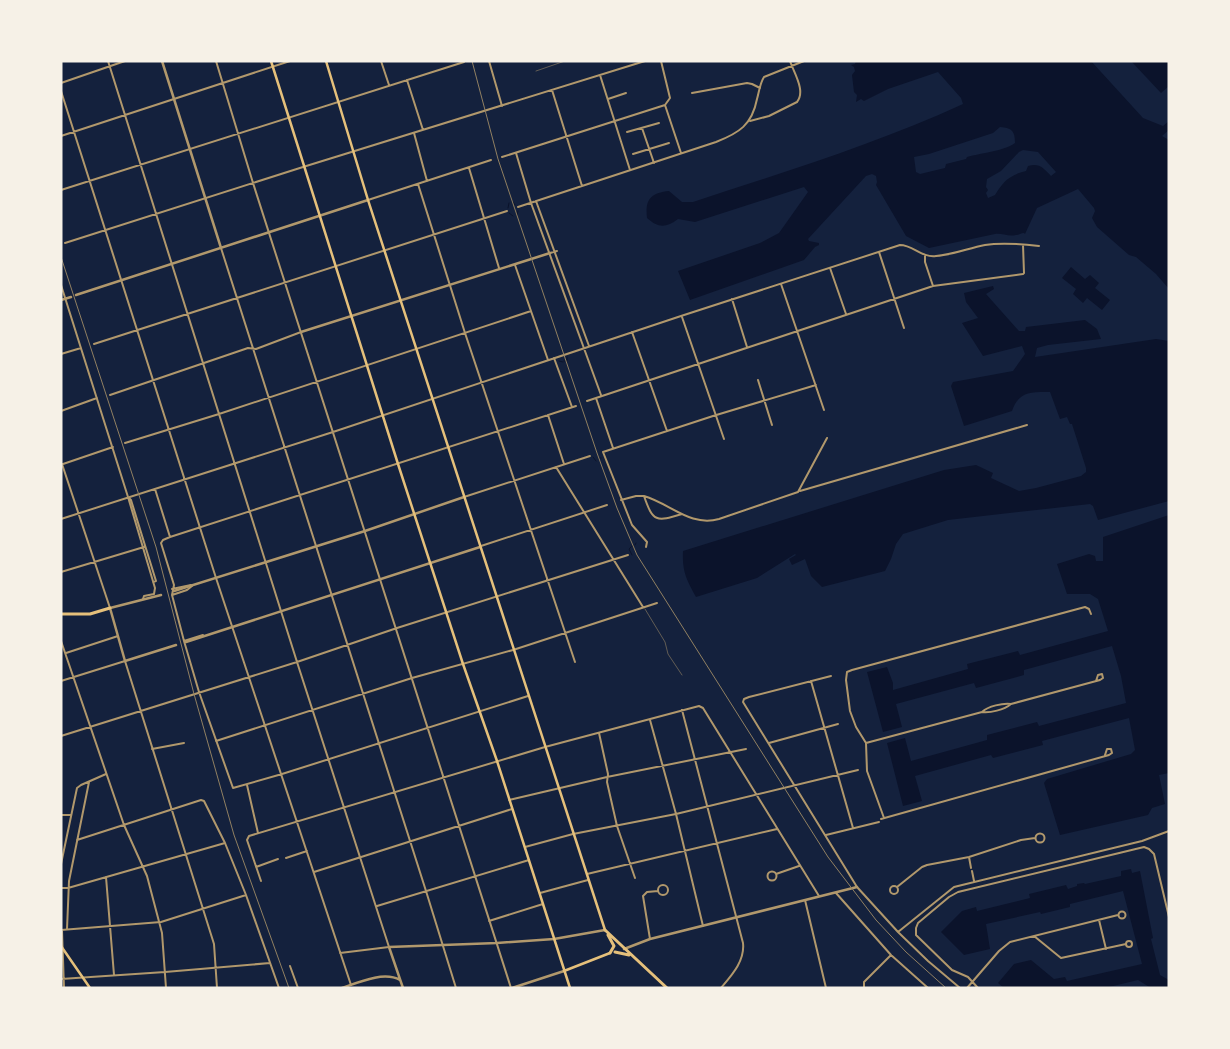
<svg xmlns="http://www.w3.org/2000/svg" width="1230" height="1049" font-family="'Noto Serif',serif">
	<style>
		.water { fill: #0b132b; fill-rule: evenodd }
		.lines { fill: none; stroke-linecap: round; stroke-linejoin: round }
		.stream { stroke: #0b132b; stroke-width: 1 }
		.service { stroke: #b1986c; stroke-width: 0.5 }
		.minor { stroke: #b1986c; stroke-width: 2 }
		.tertiary { stroke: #b1986c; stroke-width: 2.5 }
		.secondary { stroke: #e5c07b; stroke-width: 2.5 }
		.primary { stroke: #e5c07b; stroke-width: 3 }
		.tram { stroke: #918062; stroke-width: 1 }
		.rail { stroke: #918062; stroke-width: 1 }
	</style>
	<rect width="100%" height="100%" fill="#14213d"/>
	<path class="water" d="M856,61h235l52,57 20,8 6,-5v9l-7,6 7,4v149l-13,-15 -20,-17 -7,-2 -32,-28 -5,-9 3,-7 -1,-3 -16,-19 -41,19 -12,26 -1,-1c-3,0 -5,2 -8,2 -8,2 -14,-2 -21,-1l-66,14 -23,-12 -30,-51 1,-3 -1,-6 -4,-2 -6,2 -58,63 1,2 10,2v2l-4,2 -11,13 -114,40 -12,-29 82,-28 19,-10 29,-41 -4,-5 -109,35 -17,-3c-12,9 -20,9 -31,-1 -2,-18 3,-25 22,-27l13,11h11c91,-30 183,-58 270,-98l-2,-6 -23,-26 -50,17 -24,12 -3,-2 -5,3 1,-7 -3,-3 -2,-17 3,-4 -1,-4 -3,-2 4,-1zM1000,127c12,1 15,4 15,16 -11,8 -34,10 -48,14l-1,2 -20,5 -1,4 -25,6 -4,-2 -2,-15 15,-3 64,-21zM1023,150l15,2 18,20 -5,4c-8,-8 -11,-13 -23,-10l-2,5c-17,4 -23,11 -31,24l-7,3 -2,-5 2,-3 -2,-3 1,-8 14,-8 18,-19z
		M1131,61h35l3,3v22l-8,7z
		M1071,267l14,12 5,-4 9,8 -4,5 15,12 -8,10 -15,-12 -4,5 -10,-9 3,-5 -14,-11z
		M993,286l1,3 -8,5 33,37h6l1,-4 59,-7 12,9 4,10 -53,6 -11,3 -2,9 121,-18 13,2v160l-71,19 -5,-14 -3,-2 -142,16 -45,14 -7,10 -5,15 -6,12 -63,16 -11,-11 -6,-17 -13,6 -3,-6 7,-4 -1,-1 -38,24 -61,19c-10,-18 -14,-26 -13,-46l261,-81 32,-5 17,8 -2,5 28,13 17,-3 45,-12 5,-4v-4l-14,-44h-2l-3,-7 -7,2 -10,-27c-19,0 -31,-1 -38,19l-48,15 -13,-40 2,-4 60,-11 12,-17 -3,-8 -39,10 -21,-33 16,-5 -12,-16 -2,-9z
		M1169,515v258l-10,2 6,29 -13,4 -4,7 -88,20 -16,-52 3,-4 84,-25 4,-4 -6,-32 -87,23 1,4 -50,13 -2,-3 -76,21 7,25 -19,5 -16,-63 18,-5 6,23 76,-21v-5l50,-13 2,4 87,-23 -5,-27 -9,-30 -88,24v5l-48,13 -2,-5 -78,21 6,23 -19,5 -16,-60 20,-5 6,16v7l75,-21 -1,-5 51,-13 2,4 88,-24 -10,-32 -8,-5h-23l-10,-30 32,-10 6,2 1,5h7v-24z
		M1131,869l1,4 8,-2 13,67 -2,1 9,36 9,5v8h-18l-13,-8 -33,8h-101l-6,-5 16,-19 17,-4 23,19 11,-2 2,4 75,-17 -19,-73 -53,13v3l-29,7 -1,-2 -54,12 4,25 -26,6 -23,-23 21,-21 14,-4 1,4 53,-13 -1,-4 37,-9 2,4 9,-3v-2l7,-1 1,1 36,-8v-5z"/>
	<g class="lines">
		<path class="stream" d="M513,202l2,3
			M508,208l1,-5
			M509,213l4,3
			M517,215l1,-4
			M559,361l4,1
			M564,361h1
			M567,361v-4
			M593,457l3,4
			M600,458h1
			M635,545l1,-2
			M632,546h1
			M631,547l-2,2 3,6"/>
		<path class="service" d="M536,71l29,-10
			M645,609l20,33 3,12 14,21"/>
		<path class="minor" d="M108,61l189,601 92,285 -49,6
			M216,61l37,122 258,805
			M381,61l8,24
			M489,61l13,45
			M600,75l30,95
			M407,80l16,50
			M61,83l64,-22
			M552,90l30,96
			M61,91l155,487 135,407
			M692,93l55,-10 5,1 8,4
			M608,99l18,-6
			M665,105l16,48
			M750,121l19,-5 28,-14c9,-11 -3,-29 -7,-41
			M642,128l12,35
			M627,132l32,-9
			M414,133l13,48
			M61,136l229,-75
			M516,153l15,50 70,192
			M633,154l36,-11
			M502,157l163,-52 5,-7 -9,-37
			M469,168l30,100
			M418,184l47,149 110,329
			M61,190l403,-128
			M368,200l123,-40
			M536,201l53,145
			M518,207l198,-65c23,-9 36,-17 41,-43 2,-7 3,-16 7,-22l40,-16
			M65,243l238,-76 342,-106
			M221,248l205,643 30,97
			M879,252l25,76
			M550,253l7,-2
			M925,255v7l8,24
			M515,265l33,95
			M830,268l16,46
			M781,284l43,126
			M61,285l67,212 27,91 -1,6 -10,2 -1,3
			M732,299l15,48
			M682,317l42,122
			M632,332l35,99
			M94,344l413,-133
			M61,354l20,-6
			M554,358l18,49
			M758,380l14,45
			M110,395l138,-47 8,1 45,-17
			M596,398l17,50
			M587,401l346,-115 90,-12 1,-1 -1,-28
			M61,411l36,-13
			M548,415l16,49
			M125,443l94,-29 312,-103
			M62,464l48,144
			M63,464l50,-17
			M556,467l87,140
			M155,489l15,48
			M800,491l227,-66
			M644,496c9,26 12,26 38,18
			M128,497l3,3 25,81 -3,1
			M464,497l126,-41
			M621,500l15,-4h8c27,8 46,31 75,23l79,-27 29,-54
			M61,519l272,-87 348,-116 219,-71c13,0 22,13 36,11 16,-1 33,-8 49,-11 18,-3 37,-1 54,1
			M481,546l126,-41
			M646,547l1,-5 -15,-17 -29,-73 110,-36 103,-31
			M61,572l83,-25
			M172,589l19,-4
			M172,595l15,-5 5,-4
			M61,641l63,184 23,51 15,57 4,55
			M184,641l19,-6
			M66,653l52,-17
			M831,676l-82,21 -5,2 -1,3 114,185 41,45 30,29 32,27
			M61,681l64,-20 89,283 3,44
			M811,681l42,147
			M528,696l-246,78 -49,14 -34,-96 -15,-51 -12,-46 2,-10 -13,-42 2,-3 7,-3 406,-131
			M682,710l61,233c2,18 -11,32 -22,45
			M982,712c8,1 22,-2 29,-8l89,-24 3,-2 -1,-4 -4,1 -2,6
			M650,720l26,94 27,112
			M599,733l9,41 -1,8 10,44 18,52
			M61,736l236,-74 100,-34 231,-73
			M216,741l196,-63 101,-28 144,-47
			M769,743l69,-19
			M866,743l116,-31c6,-6 21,-9 29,-8
			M152,749l32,-6
			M247,785l11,48
			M509,800l98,-23 139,-28
			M61,815h9
			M884,818l-17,-47 -1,-28 -10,-16 -6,-16 -4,-31 1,-8 5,-2 233,-63 4,2 2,5
			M881,819l228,-64 3,-2 -1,-4h-4l-2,6
			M1035.5 838a4.5 4.5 0 1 1 9 0a4.5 4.5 0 1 1-9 0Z
			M826,835l53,-13
			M77,840l124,-40 3,1 21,42 21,52 33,93
			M525,847l48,-13 103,-20 182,-44
			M969,857l2,11
			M286,858l21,-7
			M61,864l16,-76 4,-3 25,-11
			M256,867l22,-8
			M972,871l2,10
			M767.5 876a4.5 4.5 0 1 1 9 0a4.5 4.5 0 1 1-9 0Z
			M314,872l198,-63
			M587,874l190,-45
			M776,874l23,-8
			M106,877l8,98
			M261,881l-14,-41 2,-4 296,-89 154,-41 4,2 116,188
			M658 890a5 5 0 1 1 10 0a5 5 0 1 1-10 0Z
			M890 890a4 4 0 1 1 8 0a4 4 0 1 1-8 0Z
			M897,887l25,-20 5,-2 42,-8 52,-17 14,-2
			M61,888h7l157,-45
			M540,893l48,-13
			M836,893l55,62 37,33
			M805,900l21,88
			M377,906l152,-46
			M1118.5 915a3.5 3.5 0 1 1 7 0a3.5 3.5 0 1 1-7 0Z
			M1099,920l7,29
			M489,921l54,-17
			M67,929l2,-48 20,-99
			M61,930l100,-8 85,-27
			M62,930l2,58
			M898,932l56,-45 188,-46 27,-10
			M1034,936l27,22 65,-14
			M650,939l-7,-43 4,-4 11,-1
			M1126 944a3 3 0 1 1 6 0a3 3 0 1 1-6 0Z
			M290,966l8,22
			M61,979l104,-7 105,-9
			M864,988v-6l27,-27
			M967,988l32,-37 11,-9 108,-27
			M978,988l-10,-11 -16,-7 -36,-35v-7l2,-5 31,-26 9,-5 186,-45 5,2 5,5 15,63"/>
		<path class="tertiary" d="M162,61l59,187
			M76,295l292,-95
			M61,300l10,-3
			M301,332l249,-79
			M174,591l191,-60 99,-34
			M161,595l-51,13 15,53 51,-16
			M186,642l294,-95
			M624,949l26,-10 207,-52
			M342,988c17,-6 42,-17 58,-8
			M403,988l-14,-41 108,-4 57,-4 51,-9
			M512,988l52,-17"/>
		<path class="secondary" d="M271,61l127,403 65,200 34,97 73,227
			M326,61l42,139 237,730
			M61,946l29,42
			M564,971l46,-18"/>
		<path class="primary" d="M61,614h29l20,-6
			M605,930l62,58
			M608,935l6,11 -4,7
			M615,952l14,3"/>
		<path class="tram" d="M472,61l26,98 99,294 20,55 20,47 191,302 48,63 30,32 40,36"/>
		<path class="rail" d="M61,257l95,290 38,147 40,141 55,153"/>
	</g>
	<rect width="1230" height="1049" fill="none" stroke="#f6f1e7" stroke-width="125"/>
</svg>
